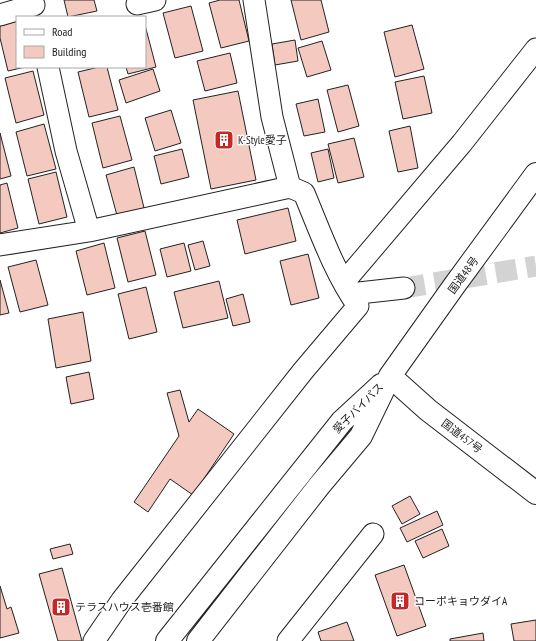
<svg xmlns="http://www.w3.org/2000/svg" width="536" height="641" font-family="'PT Sans Narrow','Noto Sans JP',sans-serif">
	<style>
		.building { fill: #f3c9c0; stroke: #222 }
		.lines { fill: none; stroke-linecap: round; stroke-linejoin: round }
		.street-tunnel { stroke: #d3d3d3; stroke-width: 21; stroke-dasharray: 21 10; stroke-linecap: butt }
		.street-casing { stroke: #222; stroke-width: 23 }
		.highway-casing { stroke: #222; stroke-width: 24 }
		.street { stroke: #fff; stroke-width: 21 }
		.highway { stroke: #fff; stroke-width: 22 }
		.labels { text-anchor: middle; stroke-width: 3; stroke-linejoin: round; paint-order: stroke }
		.poi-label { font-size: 11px; fill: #222; stroke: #fff; text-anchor: start }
		.street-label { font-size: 11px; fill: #222; stroke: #fff }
	</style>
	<rect width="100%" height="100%" fill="#fff"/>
	<path class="building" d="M64,0h30l3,11 -29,6z
		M220,0h19l10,41 -28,7 -12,-45z
		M291,0h30l8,32 -28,8z
		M191,6l12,45 -28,7 -12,-45z
		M17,21v46h8l-17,4 -8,-33v-12z
		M145,25l11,42 -28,7 -2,-7h19z
		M412,25l12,44 -29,8 -11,-45z
		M295,40l3,21 -23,4 -3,-21z
		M322,41l9,29 -24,7 -9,-29z
		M230,53l7,30 -32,8 -8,-30z
		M99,67h8l11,43 -29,7 -11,-45z
		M153,69l7,22 -34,12 -7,-23z
		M33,71l11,44 -28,8 -11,-45z
		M424,76l8,37 -29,6 -8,-37z
		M348,85l11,41 -21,6 -11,-42z
		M238,91l18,89 -45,9 -18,-89z
		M318,99l7,33 -21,4 -8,-32z
		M171,110l10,33 -26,8 -10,-33z
		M120,116l12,44 -29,8 -11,-45z
		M44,124l12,45 -29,7 -11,-44z
		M410,126l8,42 -20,4 -9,-41z
		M0,133l11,43 -11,3z
		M354,138l10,39 -26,6 -10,-39z
		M182,149l7,28 -28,7 -7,-28z
		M328,149l6,29 -16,4 -7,-29z
		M134,167l11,45 -27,7 -12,-44z
		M56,172l11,45 -28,7 -11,-45z
		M7,183l11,45 -18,5v-48z
		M288,208l8,33 -51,13 -8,-34z
		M145,231l11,44 -28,7 -11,-44z
		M203,241l7,25 -15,4 -7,-25z
		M104,243l11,45 -28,7 -11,-44z
		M184,243l7,28 -24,6 -7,-28z
		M308,254l11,44 -28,7 -11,-44z
		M36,260l12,45 -28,7 -12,-45z
		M0,280l9,33 -9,2z
		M219,281l9,37 -45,10 -9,-36z
		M146,287l11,45 -28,7 -11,-45z
		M243,294l7,28 -17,4 -7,-27z
		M83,312l8,49 -35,7 -8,-49z
		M89,372l5,27 -23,5 -5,-27z
		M180,390l9,32 9,-13 36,25 -41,61 -23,-16 -22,33 -14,-10 45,-66 -12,-43z
		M410,496l10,18 -18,10 -10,-18z
		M437,511l6,14 -36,17 -7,-14z
		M442,529l7,17 -26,12 -8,-17z
		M70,544l3,10 -20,5 -3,-10z
		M404,565l22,61 -29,10 -22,-61z
		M62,568l20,73h-24l-19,-67z
		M0,586l7,23 4,-2 8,26 -19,5z
		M536,620v21h-22l-3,-17z
		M347,622l7,19h-33l-3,-9z
		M483,633l1,8h-34v-2z"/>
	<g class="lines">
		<path class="street-tunnel" d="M404,288l132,-22"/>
		<g class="street-casing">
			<path id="street" d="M254,0l18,117 18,70
				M137,4l18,-4
				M0,15l34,-10
				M48,67l18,84 23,80
				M0,245l89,-14 201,-44 14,6c16,38 30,79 54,113l-55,65 -181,229 -28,41
				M344,282l118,-139 74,-94
				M350,294l54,-6
				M288,641l85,-107"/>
		</g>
		<g class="highway-casing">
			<path id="highway" d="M390,376l38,34 108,83
				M167,641l175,-220 39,-36
				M198,641l121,-155 42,-50 29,-60 64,-90 82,-112"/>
		</g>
		<use href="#street" class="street"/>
		<use href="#highway" class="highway"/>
	</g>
	<defs>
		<g id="building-square" transform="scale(1)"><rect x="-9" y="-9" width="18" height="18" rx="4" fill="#c62828" stroke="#fff"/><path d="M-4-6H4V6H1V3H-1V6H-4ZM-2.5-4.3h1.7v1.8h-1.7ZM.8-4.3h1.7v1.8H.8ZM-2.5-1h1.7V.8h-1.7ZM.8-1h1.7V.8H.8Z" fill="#fff"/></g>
	</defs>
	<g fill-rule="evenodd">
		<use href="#building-square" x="224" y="140"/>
		<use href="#building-square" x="400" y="601"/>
		<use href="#building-square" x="61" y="607"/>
	</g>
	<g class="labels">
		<g class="poi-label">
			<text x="238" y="144">K-Style愛子</text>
			<text x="414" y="605">コーポキョウダイA</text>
			<text x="75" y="611">テラスハウス壱番館</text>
		</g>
		<g class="street-label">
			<text transform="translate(463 275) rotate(-54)" y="4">国道48号</text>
			<text transform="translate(358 408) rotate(-45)" y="4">愛子バイパス</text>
			<text transform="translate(462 436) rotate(37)" y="4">国道457号</text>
		</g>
	</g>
	<rect x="16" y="16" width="130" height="52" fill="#ffffff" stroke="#a7a7a7"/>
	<rect x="24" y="29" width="20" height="6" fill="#ffffff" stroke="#a7a7a7"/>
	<text x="52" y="36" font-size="12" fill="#222222">Road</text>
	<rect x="24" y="46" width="20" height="12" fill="#f3c9c0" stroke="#a7a7a7"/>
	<text x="52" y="56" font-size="12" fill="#222222">Building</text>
</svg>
